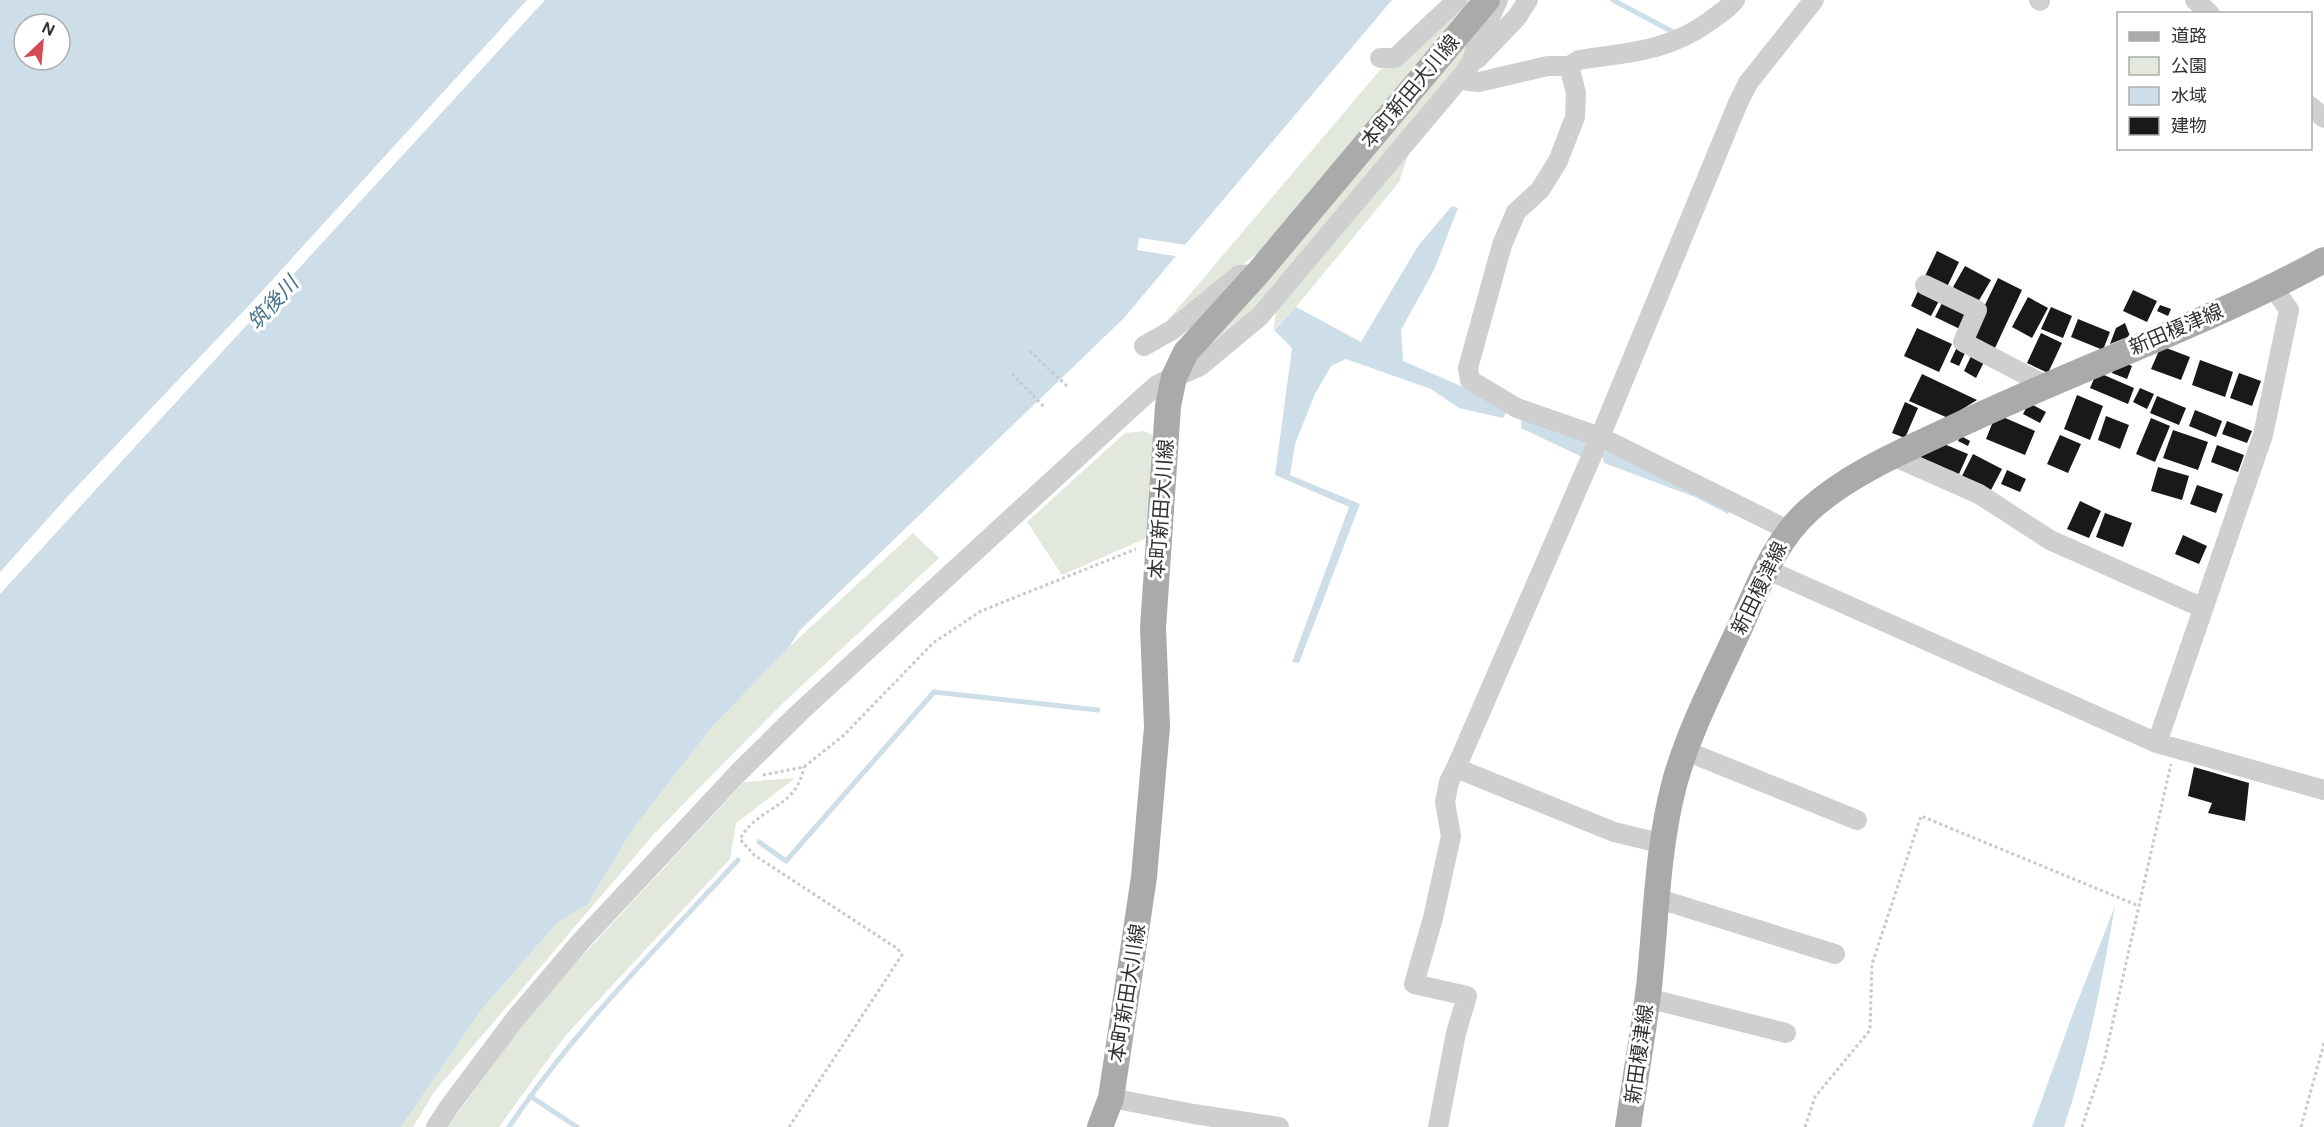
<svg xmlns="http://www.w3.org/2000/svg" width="2324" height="1127" font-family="'DM Sans','Noto Sans JP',sans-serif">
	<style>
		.green { fill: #e2e8dc }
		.water { fill: #cddee8; fill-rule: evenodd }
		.pier { fill: #fff }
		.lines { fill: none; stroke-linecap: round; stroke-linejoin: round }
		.stream { stroke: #cddee8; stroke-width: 5 }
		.building { fill: #191919 }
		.path { stroke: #c9c9c9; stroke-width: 3; stroke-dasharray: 3 3; stroke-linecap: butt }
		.minor { stroke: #cfcfcf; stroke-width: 20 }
		.major { stroke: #aaa; stroke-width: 26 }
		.labels { text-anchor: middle; stroke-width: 6; stroke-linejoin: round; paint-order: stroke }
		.street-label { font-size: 20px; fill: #323232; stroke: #fff }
		.water-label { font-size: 21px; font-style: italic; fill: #48718c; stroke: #fff }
	</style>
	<rect width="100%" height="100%" fill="#fff"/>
	<path class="green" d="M1466,0h4l-211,252 -97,75 219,-258 17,-5z
		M1488,11l-22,46 -218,257 -53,45z
		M1412,143l-13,39 -103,125 -22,22 2,-23z
		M1144,431l10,5 -3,100 -89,39 -35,-53 98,-89z
		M913,533l26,25 -158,147 -128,130 -219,257 -21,35h-12l81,-118 75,-86 30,-18 46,-76 79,-102 77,-80z
		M795,778l-59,45 -6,36 -165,177 -66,91h-51l85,-118 211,-227z"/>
	<path class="water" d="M0,0h1392l-207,245 -46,-7 -1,12 38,6 -52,62 -324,312 -11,17 -77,80 -79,102 -46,76 -30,18 -75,86 -81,118h-401zM24,24h36v36h-36z
		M1452,206l6,2 -24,62 -33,60 2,31 81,35 22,17 -3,5 -44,-10 -28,-19 -85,-30 -15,7 -16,28 -20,50 -5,31 70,29 -61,159 -7,-1 57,-155 -74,-32 17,-127 -18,-18 22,-23 65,35 57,-96z
		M1522,416l69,24 -9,17 -61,-29z
		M1611,446l123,56 -6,12 -33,-17 -91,-34 -2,-8z
		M2115,906c-13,75 -27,149 -51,221h-32l41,-114z"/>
	<path class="pier" d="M527,0h18l-545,594v-22l68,-76 185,-195z
		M1139,238l46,7 -2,3 -41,-7 -1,6 37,7 -2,2 -39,-6z"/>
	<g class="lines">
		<path class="stream" d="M1613,0l60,32
			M759,842l27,19 148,-169 164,18
			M530,1096l47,31
			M509,1127c65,-97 150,-181 229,-267"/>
	</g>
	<path class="building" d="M1937,251l22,11 -12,25 -22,-11z
		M1965,266l26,14 -13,22 -25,-15z
		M1998,278l24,12 -27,58 -25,-12z
		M1919,289l21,10 -9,17 -20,-10z
		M2133,290l24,11 -10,21 -24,-11z
		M2028,297l20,11 -16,30 -20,-11z
		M1944,299l26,13 -8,18 -27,-13z
		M2160,305l11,4 -3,7 -11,-5z
		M2051,307l21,9 -9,22 -22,-9z
		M2078,319l32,13 -7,18 -32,-13z
		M2125,323l5,13 -20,8 6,-16z
		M1917,328l35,16 -13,28 -35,-16z
		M2041,333l21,10 -14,30 -21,-10z
		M2161,346l29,11 -9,23 -30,-11z
		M1957,347l9,4 -7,15 -9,-4z
		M1972,354l13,6 -9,18 -12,-7z
		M2117,360l15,6 -5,13 -15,-6z
		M2200,360l33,12 -8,25 -33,-12z
		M2097,372l37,16 -6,16 -38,-16z
		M2239,373l22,8 -9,25 -22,-8z
		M1922,374l55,26 -29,18 -39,-17z
		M2140,388l14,6 -7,15 -14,-7z
		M2077,395l26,11 -13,34 -26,-11z
		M2157,396l29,12 -7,17 -29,-12z
		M1905,402l13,6 -13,30 -13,-5z
		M2029,403l17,9 -6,11 -17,-9z
		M2195,410l27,11 -6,16 -27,-11z
		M1996,414l39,17 -10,24 -39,-16z
		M2106,416l23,9 -9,24 -22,-9z
		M2151,418l19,8 -15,36 -19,-8z
		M2227,421l25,10 -5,12 -25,-9z
		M2173,430l35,12 -10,28 -35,-12z
		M2060,435l21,9 -13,29 -21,-9z
		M1961,436l9,5 -2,5 -10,-5z
		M1944,444l24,10 -9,20 -39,-17z
		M2217,445l27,10 -6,17 -27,-10z
		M1973,454l29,15 -11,21 -29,-14z
		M2158,467l31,9 -7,24 -31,-9z
		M2007,470l19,9 -6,13 -19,-8z
		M2197,485l26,9 -7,19 -26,-9z
		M2080,501l21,10 -12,27 -22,-9z
		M2105,513l27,10 -9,24 -27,-10z
		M2183,535l24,11 -8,18 -24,-10z
		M2194,767l55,16 -4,38 -37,-8 4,-10 -24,-7z"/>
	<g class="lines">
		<path class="path" d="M1030,351l37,35
			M1012,374l33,34
			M763,775l41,-8 40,-32 89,-92 48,-32 155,-62
			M789,1127l113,-172 -4,-6 -144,-94 -14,-16c20,-35 55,-28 64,-72
			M1805,1127l10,-30 55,-67 2,-66 49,-148 218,90
			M2082,1127l22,-66 67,-297
			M2301,1127l23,-84"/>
		<path class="minor" d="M1498,0l-23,50 -3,12 -11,15 7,4 11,1 69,-16h21
			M1735,0c-7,9 -16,14 -25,21 -43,31 -81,31 -131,39l-10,6 7,27 -1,24 -17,44 -18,29 -24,22 -14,33 -34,123 2,12 47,28 83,29 188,93
			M2039,0l1,1
			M2195,0l15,14
			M1380,58h15l62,-58
			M1477,59l40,-42 11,-17
			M2310,106l14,12
			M1925,285l52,25 -14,32 82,43
			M1144,346l28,-16 67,-55 18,-1
			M1893,456l86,38 71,46 153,68
			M1766,569l391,174 167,47
			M2157,743l106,-308 26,-125 -16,-23
			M1686,751l171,69
			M1664,844l-50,-12 -158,-64 144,-331 138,-334 10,-20 66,-83
			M1656,898l179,56
			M1647,998l139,35
			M1111,1098l83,16 85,13
			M436,1127l13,-20 66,-88 67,-79 158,-169 60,-59 341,-313 16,-14 43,-19 59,-49 202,-240
			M1438,1127l18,-94 11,-37 -53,-12 19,-66 18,-82 -6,-34 4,-20 7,-14"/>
		<path class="major" d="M1100,1127l11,-29 33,-221 13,-150 -4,-99 15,-222 6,-29 12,-25 71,-78 230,-274
			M1628,1127c7,-47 15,-93 21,-140 7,-67 8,-137 25,-202 14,-53 44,-110 67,-160 18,-40 34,-85 68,-115 40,-37 101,-62 150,-85 120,-57 248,-101 365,-165"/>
	</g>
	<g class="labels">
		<g class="street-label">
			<text transform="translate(1410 91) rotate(-50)" y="7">本町新田大川線</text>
			<text transform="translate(2176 329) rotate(-23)" y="7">新田榎津線</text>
			<text transform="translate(1161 509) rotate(-86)" y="7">本町新田大川線</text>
			<text transform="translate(1759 588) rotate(-64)" y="7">新田榎津線</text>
			<text transform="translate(1127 993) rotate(-81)" y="7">本町新田大川線</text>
			<text transform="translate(1639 1054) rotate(-82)" y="7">新田榎津線</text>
		</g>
		<g class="water-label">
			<text transform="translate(273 303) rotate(-48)" y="7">筑後川</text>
		</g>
	</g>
	<rect x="2117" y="12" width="195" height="138" fill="#ffffff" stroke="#adadad" stroke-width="1.5"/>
	<rect x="2129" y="32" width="30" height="9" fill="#aaaaaa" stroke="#adadad" stroke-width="1.5"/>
	<text x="2171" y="42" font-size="18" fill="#323232">道路</text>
	<rect x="2129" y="57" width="30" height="18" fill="#e2e8dc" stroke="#adadad" stroke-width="1.5"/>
	<text x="2171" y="72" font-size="18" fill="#323232">公園</text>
	<rect x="2129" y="87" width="30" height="18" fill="#cddee8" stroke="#adadad" stroke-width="1.5"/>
	<text x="2171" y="102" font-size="18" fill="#323232">水域</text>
	<rect x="2129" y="117" width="30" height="18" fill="#191919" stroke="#adadad" stroke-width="1.5"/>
	<text x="2171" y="132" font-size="18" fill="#323232">建物</text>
	<g transform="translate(42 42) rotate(26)"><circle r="28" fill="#ffffff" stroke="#adadad" stroke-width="1.5"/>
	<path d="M0-4.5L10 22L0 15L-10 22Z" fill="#d34a54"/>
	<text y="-9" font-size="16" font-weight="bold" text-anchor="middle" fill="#323232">N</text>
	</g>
</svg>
